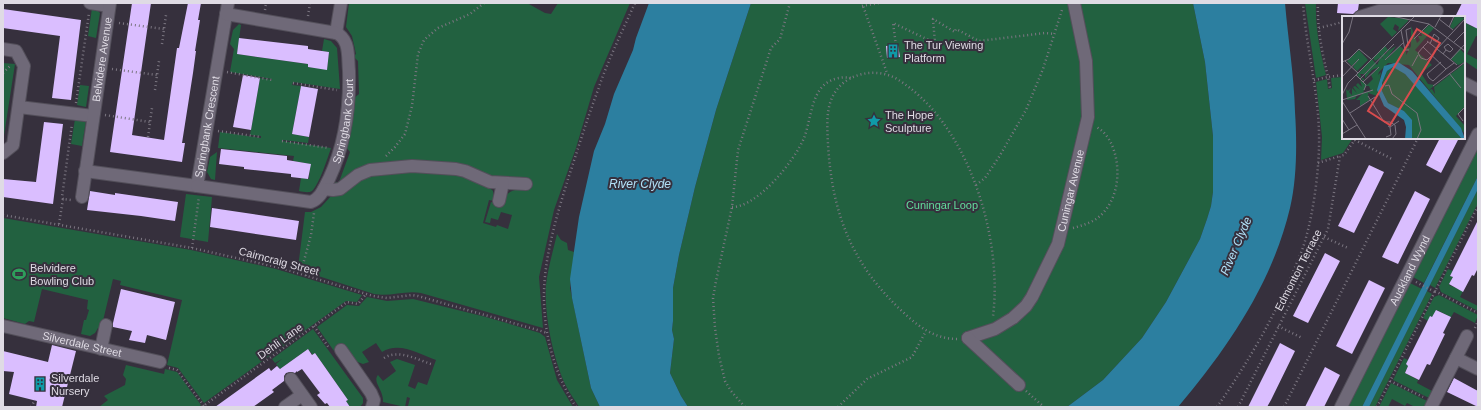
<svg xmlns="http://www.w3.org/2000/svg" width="1481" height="410" font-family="Helvetica,sans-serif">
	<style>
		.green { fill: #226140 }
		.water { fill: #2c7fa0 }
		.building { fill: #dabeff }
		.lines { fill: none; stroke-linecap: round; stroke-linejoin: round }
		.minor-casing { stroke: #534f5a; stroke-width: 14 }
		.path { stroke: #7b7681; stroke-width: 2.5; stroke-dasharray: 1 3; stroke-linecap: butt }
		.minor { stroke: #6f6978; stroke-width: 12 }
		.labels { text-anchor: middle; stroke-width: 4; stroke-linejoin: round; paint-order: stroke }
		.poi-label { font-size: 11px; fill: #dfdbe4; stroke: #36303d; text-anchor: start }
		.street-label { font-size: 11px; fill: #dfdbe4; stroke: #36303d }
		.park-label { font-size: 11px; fill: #62de9c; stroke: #36303d }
		.water-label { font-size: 12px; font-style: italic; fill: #b1e0f7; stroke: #36303d }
		.inset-road { fill: none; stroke: #7a7480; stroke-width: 1 }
		.view { fill: #d84c4e; fill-opacity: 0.15; stroke: #d84c4e; stroke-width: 2 }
		.inset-edge { fill: none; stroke: #dfdbe4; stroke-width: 2 }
	</style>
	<rect width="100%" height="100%" fill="#36303d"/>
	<path class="green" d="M349,3h178l18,10 6,1 7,-11h72l-36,84 -18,61 -22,62 -15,67 4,51 -122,-35c-16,-3 -31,4 -47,1l-65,-21 -11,-5 7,-56h6l10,-5 10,-11 14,-8 17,-12 42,-8 41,3 18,4 24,10 6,6 1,10 -5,-1 -6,23 13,4 1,-2 11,4 4,-14 -11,-3 -3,8 -7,-2 -1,5 -5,-1 6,-20 11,3c4,-14 11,-17 25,-15l1,-12h-38l-25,-11 -12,-2 -53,-3 -39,7 -17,16 -10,3 -2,-5 7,-1 11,-30 -4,-5 4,-16 4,-33 5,-4 -1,-33 -5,-5 3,-2 -4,-18 -6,-9z
		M751,3h442l12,59 8,74v56l-2,14 -4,13 -7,20 -34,63 -24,36 -39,42 -36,27h-379l-7,-11 -11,-23 4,-34 -2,-9 1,-9v-33l6,-33 16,-68 21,-77z
		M1305,3h11c-1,24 4,48 10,72l-10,3z
		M92,8l4,1 4,4 -4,25 -8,-2z
		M1464,22l9,5h5v9h-2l-9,18 11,6v10l-12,-8 -2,-5z
		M239,24l2,1 -4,29 71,10v3l19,2 2,-17 -7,-1 2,-12 7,2 6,7 3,41 -47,-7 -1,3 9,1 -9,48 17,3 -1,6 -25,-3 -1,1 49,7c-3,9 -12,37 -19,43 -3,2 -8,1 -13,0l2,-13 8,1 1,-15 -17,-3 1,-5 -76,-8 2,-16 41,6v-2l-11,-1 10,-57 12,2v-1l-42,-7 4,-23 -4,-5 3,-14z
		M3,63l12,1 -12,78z
		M1343,77v61h10l-10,15 -22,7 1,-23 -6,-55 11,-3 1,10 4,-1 -1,-10z
		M80,85l9,1 -3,21 -9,-2z
		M75,119l11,2 -4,25 -11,-2z
		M1478,148v28l-54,107 -11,-6z
		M217,152l-2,28 -4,-1 -4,-7 3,-15z
		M1478,189v14l-43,85 -5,-3z
		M186,194l26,3 -4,45 -28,-5z
		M3,218l188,32 85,19 86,26 -5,7 -11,-1 -142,102 -26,-35 -11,-3 15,-65 -62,-15 1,-4 -8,-2 -12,50 -3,-1 -3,5 -5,3 -9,-2 3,-14h2l3,-10 -2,-1 1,-9 -46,-11 -8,33 -5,-1 -4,3 -22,-6z
		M557,234l4,6 6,3 1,7 6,2 -4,36 21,100 9,19h-21c-4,-7 -9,-13 -13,-21 -13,-27 -22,-71 -20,-101 2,-17 7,-34 11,-51z
		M1448,269l5,2 -3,5 3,1 -4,8 14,6 -3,6 18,9v5l-37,-19 -2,-5z
		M1410,283l12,6 -60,118h-14z
		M1427,291l5,3 -57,113h-6z
		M1439,295l39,20 -3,8 -21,-11 -3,5 -14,-7 -5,7 -4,4 -5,-3 11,-21z
		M367,297l20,4 26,-2 73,18 54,16 5,4 12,43 16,27h-161l-4,-1 2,-8 -3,-1 -2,10 -22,-5c1,-12 -11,-20 -5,-27l5,6 13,-10 -6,-9 7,-3 18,6 -7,21 7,3 3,-7 9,3 9,-25c-17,-6 -37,-19 -54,-8l-6,-9 -14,9 7,10 -6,2 -8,-3 -11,-15 -10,5 -17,-24 30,-22 12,1z
		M313,329l50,69v5l-3,4h-10l-4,-6 2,-1 -33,-47 -2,2 -5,-6 -28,20 -4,-5 6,-5 -7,4 -3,-4z
		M1404,358l4,2v6l-3,7 13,7 -1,3 15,8 -3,7 -36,-18z
		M126,365l34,8 4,1 1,-5 12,3 24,33 -2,2h-100l9,-7 -4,-4 21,-11 1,-6 -3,-4z
		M1391,383l36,18 -3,6h-9l-8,-4 -2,3 -13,-7 -4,8 -2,-1 -7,1z"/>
	<path class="water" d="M649,3h102l-35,107 -21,77 -16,68 -6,33v33l-1,9 2,9 -4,34 11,23 7,11h-88l-9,-19 -19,-90 -2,-19 3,-21 6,-41 15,-66 11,-27 9,-30 19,-44 3,-12z
		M1193,3h92c3,36 9,72 10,109 2,30 2,67 -5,96 -18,76 -63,141 -112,199h-111l36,-27 39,-42 24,-36 34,-63 7,-20 4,-13 2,-14v-56l-8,-74z
		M1478,176v13l-109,218h-7z"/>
	<path class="building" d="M132,3h19l-19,132 32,5 13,-92h2l9,-45h13l-3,17h2l-5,31h1l-3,22 -11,70h3l-3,19 -72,-10z
		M1338,3h21l-1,7 -5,4 -16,-1z
		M1462,3h16v26l-14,-7v-5h-9z
		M3,9l78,11 -10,80 -19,-2 8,-62 -57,-8z
		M239,38l69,8v3l21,3 -2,18 -19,-3v-3l-71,-10z
		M898,45l2,12 -13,1 -1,-12z
		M243,75l17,3 -9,52 -18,-3z
		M301,86l17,3 -9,48 -17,-3z
		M44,122l19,2 -10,80 -50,-7v-18l33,3z
		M1440,138h19l-18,35 -15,-8z
		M221,149l66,7v4l24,4 -3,15 -17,-2v-3l-47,-5v-2l-25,-3z
		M1369,165l15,7 -30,61 -16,-7z
		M90,191l25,4v-2l63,9 -3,19 -34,-5 -54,-6z
		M1415,191l15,8 -32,65 -16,-7z
		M212,208l87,13 -3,19 -86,-13z
		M1478,220v48l-4,8 -2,-1 -9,17 -14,-8 4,-7 -3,-1z
		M1325,253l15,8 -32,62 -15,-7z
		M1369,280l16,8 -33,66 -16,-8z
		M121,289l54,13 -9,38 -19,-5 -2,8 -16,-3 3,-9 -19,-4v-4z
		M1436,310l15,7 -8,16 2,1 -15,31 -3,-1 -8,16 -14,-7 3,-7 -2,-2 24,-48 2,1z
		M1280,343l15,8 -24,49 -4,7h-19z
		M52,345l24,6 -14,56h-26l1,-6 -28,-7 5,-22 -11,-1v-20l45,11z
		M308,349l4,6 3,-2 33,47 -2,1 4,6h-20l-3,-4 -2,1 -8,-9 3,-2 -18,-24 -5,3v-1l-2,2 -5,-1 -4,1 -2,3v5l-12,9 2,2 -21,15h-38l54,-39 2,3 6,-5 3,3z
		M1325,367l15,8 -16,32h-19z
		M1454,378l24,13v16l-31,-15z"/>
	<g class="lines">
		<g class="minor-casing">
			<g id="minor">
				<path d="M90,3l19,3"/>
				<path d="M1360,17l19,-6h58"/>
				<path d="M336,33l5,-30"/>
				<path d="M3,49l13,2 8,15 -11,79 -10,8"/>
				<path d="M1464,83l14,7"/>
				<path d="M19,107l74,9"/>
				<path id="s1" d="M85,171l112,15 31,-183"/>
				<path id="s2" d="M197,186l114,16c10,-4 13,-14 18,-23 16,-34 21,-71 20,-108 -1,-9 0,-19 -3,-27 -2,-5 -5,-9 -10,-11l-110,-19"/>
				<path d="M324,189l9,1 7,-1 18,-14 12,-5 42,-4 44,3 9,2 25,11 36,2"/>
				<path id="s3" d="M82,197l28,-194"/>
				<path d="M499,201l4,-18"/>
				<path id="s4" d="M3,326l157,36"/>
				<path id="s5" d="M968,338l27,-9 18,-11 13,-12 6,-9 26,-53 30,-127 -2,-56 -12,-58"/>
				<path d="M968,338l51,47"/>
				<path d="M101,349l5,-24"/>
				<path d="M341,350l30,43 3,7 -2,7"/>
				<path d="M1456,358l22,11"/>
				<path d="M291,379l20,28"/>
				<path d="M285,407l17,-12"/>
				<path id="s6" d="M1341,407l137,-273"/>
				<path d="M1431,407l36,-71"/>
			</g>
		</g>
		<path class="path" d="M862,3l25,70
			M1318,3c-1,25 4,49 10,74l15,-2
			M862,6l17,-3
			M265,10l1,-7
			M308,16l2,-13
			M119,23l45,6
			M1319,28l24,-6
			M162,44l4,-29
			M896,45l-3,-22 42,20 -2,-24 22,13 1,-3 23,12 66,-8 10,1
			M112,69l45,6
			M227,72l45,8
			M3,73l8,-8
			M1314,80l14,-3 2,11
			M293,83l44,7
			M155,90l4,-29
			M76,103l13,-90
			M105,115l45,7
			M218,131l43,6
			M148,137l4,-29
			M1351,138l41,21
			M282,141l47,7
			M386,156l9,-9 10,-13 7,-28 6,-52 6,-14 14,-12 32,-14 14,-11
			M1318,163l22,-7
			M976,185l9,-7 14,-21 27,-47 17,-41 19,-59
			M63,199l-1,-2 10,-73
			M732,207c26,0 63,-47 72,-69 6,-15 7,-40 19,-52 7,-7 18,-10 28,-8
			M3,215l189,33 89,20 92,28 14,2 25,-3 6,1 130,37
			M59,224l4,-25 8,1
			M1073,228c11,-3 22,-6 30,-15 17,-18 18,-49 8,-70 -3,-6 -8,-13 -15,-16
			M1324,237l24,11
			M192,248l7,-51
			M306,276l-4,-8 9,-33 3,-22
			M1416,282l19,10
			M1435,291l43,22
			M314,326l15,22
			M1278,326l24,12
			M1475,328l3,-7
			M957,339c-22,0 -38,-12 -53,-26 -52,-48 -72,-99 -76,-169 -1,-20 -3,-43 12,-58 15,-15 40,-17 57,-7 71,43 106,158 96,237
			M384,358c14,-9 32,1 47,6
			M169,368l8,2 27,36
			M1390,381l33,16
			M1026,391l18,16
			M31,407l4,-7
			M202,407l145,-105 11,2 8,-10
			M576,407c-22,-33 -33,-76 -32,-115 1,-38 13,-77 24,-113 10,-30 19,-60 30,-89 10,-30 24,-58 37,-87
			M745,407l-14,-16 -6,-10 -6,-25 -4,-28 -2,-30 3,-17 16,-74 6,-57 33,-102 9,-9 10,-36
			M838,407l29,-28 45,-22 14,-26
			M1217,407c28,-40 57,-89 76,-135 4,-10 9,-20 12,-31 9,-30 15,-77 14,-108 -1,-44 -13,-87 -16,-130
			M1238,407l90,-178 12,-73 4,-1 12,-17
			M1284,407l134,-269
			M1377,407l101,-201"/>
		<use href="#minor" class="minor"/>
	</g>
	<defs>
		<g id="building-bare" transform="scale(1.08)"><path d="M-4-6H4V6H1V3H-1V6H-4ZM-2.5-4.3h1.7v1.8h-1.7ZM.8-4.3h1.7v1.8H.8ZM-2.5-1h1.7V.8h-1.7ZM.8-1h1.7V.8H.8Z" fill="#0f9aa8" stroke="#36303d" stroke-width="2.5" paint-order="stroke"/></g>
		<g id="sight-bare" transform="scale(1.08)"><path d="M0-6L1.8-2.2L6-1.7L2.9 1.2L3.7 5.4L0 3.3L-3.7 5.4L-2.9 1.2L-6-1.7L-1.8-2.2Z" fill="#0f9aa8" stroke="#36303d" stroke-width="2.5" paint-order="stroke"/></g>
		<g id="stadium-bare" transform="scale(1.08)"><path d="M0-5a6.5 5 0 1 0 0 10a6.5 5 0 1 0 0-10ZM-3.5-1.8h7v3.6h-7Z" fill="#2e9e5b" stroke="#36303d" stroke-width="2.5" paint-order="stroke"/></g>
	</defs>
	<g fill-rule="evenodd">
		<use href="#building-bare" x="893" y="51"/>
		<use href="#sight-bare" x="874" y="121"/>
		<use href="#stadium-bare" x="19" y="274"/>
		<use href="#building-bare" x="40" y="384"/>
	</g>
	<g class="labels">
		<g class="poi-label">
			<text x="904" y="49">The Tur Viewing<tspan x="904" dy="13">Platform</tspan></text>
			<text x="885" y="119">The Hope<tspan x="885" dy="13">Sculpture</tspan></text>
			<text x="30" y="272">Belvidere<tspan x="30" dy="13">Bowling Club</tspan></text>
			<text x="51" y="382">Silverdale<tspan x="51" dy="13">Nursery</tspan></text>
		</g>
		<g class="street-label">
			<text dy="4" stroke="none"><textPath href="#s3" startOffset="139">Belvidere Avenue</textPath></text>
			<text dy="4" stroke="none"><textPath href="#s2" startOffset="205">Springbank Court</textPath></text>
			<text dy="4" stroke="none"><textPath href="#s1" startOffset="173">Springbank Crescent</textPath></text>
			<text dy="4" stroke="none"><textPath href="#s5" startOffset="192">Cuningar Avenue</textPath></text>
			<text transform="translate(279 261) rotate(15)" y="4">Cairncraig Street</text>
			<text transform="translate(1298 270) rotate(-63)" y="4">Edmonton Terrace</text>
			<text dy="4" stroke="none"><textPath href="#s6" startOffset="153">Auckland Wynd</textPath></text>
			<text transform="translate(280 341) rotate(-36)" y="4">Dehli Lane</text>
			<text dy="4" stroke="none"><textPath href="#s4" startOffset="81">Silverdale Street</textPath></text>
		</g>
		<g class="park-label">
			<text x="942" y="209">Cuningar Loop</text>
		</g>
		<g class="water-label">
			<text x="640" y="188">River Clyde</text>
			<text transform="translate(1236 246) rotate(-67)" y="4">River Clyde</text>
		</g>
	</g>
	<g transform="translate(1342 16)">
		<rect width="123" height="123" fill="#36303d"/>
		<path d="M113,0l10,2 -12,11 -3,-2zM46,1l20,2v2l-10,10 1,-4 -4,-3 -2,5 4,3 -5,5 -12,-13zM87,9l5,3 -19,22 17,15 -11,8 7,11 7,1 -6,5 -20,-25 -21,-2 -9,9 -1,3 3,-3 -4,24 -9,-3 1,7 -9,6v-6h-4l7,-7 -6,2 -2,4 -8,1 -1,-11 2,2 3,-3 -2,4 3,3v-7l5,5 -4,-6 2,-1 5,4 -4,-5 2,-2 4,4 -2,-7 6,5 -3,8 8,-2 -2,-5h-3l-2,-4 3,3 6,-6 -2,-4 8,-8 -7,3 -9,11 -2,-3 4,1v-5l7,-8 -8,8h-4l1,2 -1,2 -3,-3 15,-16 5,6 4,-8 3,2 -5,-5 2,3 -6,4 -2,-3 12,-12 3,4 -4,3 1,2 3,-4 8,-5 -11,15 15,-15 6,5v4l3,-5h-3l-1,-3 5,1 1,-2v-20l6,17 3,-3 -2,-4h4l-1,-3zM118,33l5,5v8l-7,3 -7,-6zM17,34l9,10 -11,11 -4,-4 5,-8 -6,7 -5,-5zM123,47v43l-9,10 9,10v8l-36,-44 3,-1 3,5 -1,-7zM51,51l8,3 9,9 52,60h-50v-15l-8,-13 -16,-8 -6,-12v-7l5,-13z" fill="#226140"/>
		<path d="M56,46l14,9 49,57 4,11h-3l-57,-65 -12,-7 -6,4 -5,12v8l6,12 16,8 8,9v19h-7l1,-12 -2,-7 -20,-14 -7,-16 7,-24z" fill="#2c7fa0"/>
		<path class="inset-road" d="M50,0l37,8 36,27M97,3l14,11M93,11l6,-11M107,11l5,-11M59,14l4,20h4M72,23l15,-15M85,25l30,24M86,26l-5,5 23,22 8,-6M112,26l11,-11M0,28l7,-12 4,-16M88,28l4,-10 5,4 -2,4 -4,-2M66,30l-2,-16 5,-2M81,31l-5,6 3,5 6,2 5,-5M95,33l28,-30M101,38l3,-4 -2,-3 4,-3 5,5 -3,3 -4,-2M43,44l19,-18M108,44l15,-16M3,45l13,12M0,46l7,-3 10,-10 12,10M99,46l-14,12 2,4 4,3 13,-12M70,50l6,-11M107,57l12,15M14,59l10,10 -2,5M0,61l17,-18M18,63l34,-35M21,66l16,-15M43,70l4,-1 3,9 25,19 4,17 -4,9M91,70l32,-24M0,79l6,-12 67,-67M26,80l16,26h6l5,3 1,9 -4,5M0,84l31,-10M0,85l24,38M8,97l25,-16M0,103l7,11M121,105l-5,-7 7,-7M46,110l2,1 9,-6M0,118l15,-9M44,121l5,-2 -1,-8"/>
		<path class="view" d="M75,13l23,14 -50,82 -22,-14z"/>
		<rect width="123" height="123" class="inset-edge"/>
	</g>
	<rect width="1481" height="410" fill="none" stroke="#dfdbe4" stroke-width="8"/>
</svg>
